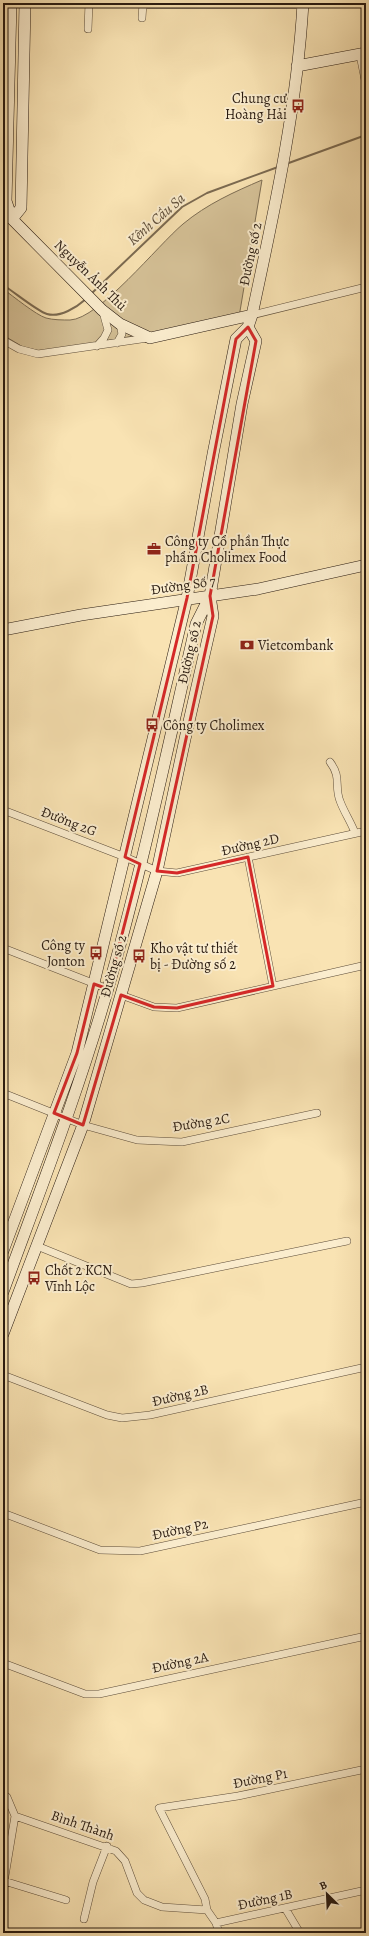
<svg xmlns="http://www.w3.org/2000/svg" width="369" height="1936" font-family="Alegreya,serif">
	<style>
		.green { fill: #d5c197; stroke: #7e6e54 }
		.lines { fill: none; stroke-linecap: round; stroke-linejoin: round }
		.stream { stroke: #7b6a51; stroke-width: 2 }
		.street-casing { stroke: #5c4c39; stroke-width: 8 }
		.secondary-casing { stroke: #281a10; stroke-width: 12 }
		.street { stroke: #fbedce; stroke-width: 7 }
		.secondary { stroke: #fbedce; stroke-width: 11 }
		.marked { fill: none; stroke: #d62828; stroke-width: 3; stroke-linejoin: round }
		.labels { text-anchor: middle; stroke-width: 4; stroke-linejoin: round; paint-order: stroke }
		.poi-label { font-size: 14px; fill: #281a10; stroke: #fbedce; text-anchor: start }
		.street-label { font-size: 14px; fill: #281a10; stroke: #fbedce }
		.water-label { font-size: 15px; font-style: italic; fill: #5f4f3b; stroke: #fbedce }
	</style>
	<rect width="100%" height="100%" fill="#f9e3b3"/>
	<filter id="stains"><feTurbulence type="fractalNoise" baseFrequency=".005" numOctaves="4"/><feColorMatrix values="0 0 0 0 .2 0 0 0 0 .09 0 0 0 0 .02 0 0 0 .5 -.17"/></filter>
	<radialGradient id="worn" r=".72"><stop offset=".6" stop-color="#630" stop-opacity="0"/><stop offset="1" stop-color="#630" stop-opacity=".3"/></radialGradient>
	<path class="green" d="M262,180l-23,137 -194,35 -22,-5 -20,-12v-46c10,7 33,26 43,29 7,2 17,2 24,2 29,-1 88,-75 113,-96 24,-20 51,-32 79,-44z"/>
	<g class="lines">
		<path class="stream" d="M286,164l80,-29
			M3,285c10,6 34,26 44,29 13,4 30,-7 39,-15
			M92,293l90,-86 25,-14 71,-26"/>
		<g class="street-casing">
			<path id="street" d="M143,5h160
				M142,18l1,-15
				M88,29l1,-26
				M360,55l6,30
				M252,315l114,-28
				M3,340l16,9 19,5 110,-16
				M117,343l5,-9 -2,-10
				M97,346l7,-8 4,-8 -5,-18
				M330,762c12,16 4,24 10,39 4,11 11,21 15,32
				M3,810l122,47 32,14 20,2 189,-42
				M248,857l25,129
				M3,948l105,41
				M121,995l33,12 23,1 189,-43
				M3,1093l80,32 54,15 45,2 135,-29
				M37,1246l94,38 11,-1 205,-42
				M3,1375l104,40 15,3 28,-3 216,-48
				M3,1513l97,37 40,1 226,-49
				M3,1663l82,31h14l267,-58
				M3,1794l4,3 8,19 101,35 9,10 12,32 7,7 18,7 45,3 9,13 3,10
				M4,1881l62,19
				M3,1888l12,-72
				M285,1908l15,25
				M207,1910l-2,-11 -46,-91 79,-12 128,-27
				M84,1919l9,-37 14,-36
				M216,1923l150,-33"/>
		</g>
		<g class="secondary-casing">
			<path id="secondary" d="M11,3l-5,198 6,18 90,91 18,14 30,14 102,-23
				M297,66l69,-13
				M12,219l9,-11 4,-205
				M3,630l78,-15 177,-26 108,-24
				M3,1251l74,-198 110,-455 26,-144 23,-115 12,-12 4,-12c22,-103 45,-206 51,-312
				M3,1292c38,-104 78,-207 108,-314 33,-117 58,-236 85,-354l14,-28
				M3,1334l80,-209 74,-254 28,-132 28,-123 -3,-20 32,-192 14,-63 -8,-14"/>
		</g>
		<use href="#street" class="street"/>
		<use href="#secondary" class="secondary"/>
	</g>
	<path class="marked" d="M248,327l8,14 -46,255 3,20 -56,255 20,2 71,-16 25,129 -96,22 -23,-1 -33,-12 -38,130 -29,-12 23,-60 17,-69 14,5 32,-125 -15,-7 62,-259 49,-259z"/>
	<defs>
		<g id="bus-bare" transform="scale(1.08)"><path d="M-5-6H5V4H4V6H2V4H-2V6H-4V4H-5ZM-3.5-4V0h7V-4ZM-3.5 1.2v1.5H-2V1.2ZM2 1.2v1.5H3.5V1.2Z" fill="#8f2418" stroke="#fbedce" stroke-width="2.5" paint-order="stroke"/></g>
		<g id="office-bare" transform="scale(1.08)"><path d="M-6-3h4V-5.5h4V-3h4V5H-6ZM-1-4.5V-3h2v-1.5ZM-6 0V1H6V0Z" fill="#8f2418" stroke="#fbedce" stroke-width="2.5" paint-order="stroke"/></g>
		<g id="bank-bare" transform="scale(1.08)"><path d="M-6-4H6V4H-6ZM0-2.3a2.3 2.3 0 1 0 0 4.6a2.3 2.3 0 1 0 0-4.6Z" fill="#8f2418" stroke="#fbedce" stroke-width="2.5" paint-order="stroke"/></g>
	</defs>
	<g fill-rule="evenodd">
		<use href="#bus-bare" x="298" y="106"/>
		<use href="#office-bare" x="154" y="549"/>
		<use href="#bank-bare" x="247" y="645"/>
		<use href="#bus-bare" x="152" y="725"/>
		<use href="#bus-bare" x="96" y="953"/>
		<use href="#bus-bare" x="139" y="956"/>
		<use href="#bus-bare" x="34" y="1278"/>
	</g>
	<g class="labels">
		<g class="poi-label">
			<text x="287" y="103" text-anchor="end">Chung cư<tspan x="287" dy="16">Hoàng Hải</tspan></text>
			<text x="165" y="546">Công ty Cổ phần Thực<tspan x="165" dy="16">phẩm Cholimex Food</tspan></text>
			<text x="258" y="650">Vietcombank</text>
			<text x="163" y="730">Công ty Cholimex</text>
			<text x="85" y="950" text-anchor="end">Công ty<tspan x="85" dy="16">Jonton</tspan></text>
			<text x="150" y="953">Kho vật tư thiết<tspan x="150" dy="16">bị - Đường số 2</tspan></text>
			<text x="45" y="1275">Chốt 2 KCN<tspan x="45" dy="16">Vĩnh Lộc</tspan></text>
		</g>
		<g class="street-label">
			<text transform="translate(250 254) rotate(-78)" y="5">Đường số 2</text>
			<text transform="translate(91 275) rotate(44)" y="5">Nguyễn Ảnh Thủ</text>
			<text transform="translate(183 585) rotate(-8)" y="5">Đường Số 7</text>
			<text transform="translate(189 652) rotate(-77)" y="5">Đường số 2</text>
			<text transform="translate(69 821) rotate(21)" y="5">Đường 2G</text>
			<text transform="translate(250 844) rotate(-13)" y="5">Đường 2D</text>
			<text transform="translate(113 966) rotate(-74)" y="5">Đường số 2</text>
			<text transform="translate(201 1122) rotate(-9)" y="5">Đường 2C</text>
			<text transform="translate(180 1395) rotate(-13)" y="5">Đường 2B</text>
			<text transform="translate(180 1529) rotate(-12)" y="5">Đường P2</text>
			<text transform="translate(180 1662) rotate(-12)" y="5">Đường 2A</text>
			<text transform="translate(260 1778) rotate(-11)" y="5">Đường P1</text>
			<text transform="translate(83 1825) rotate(19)" y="5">Bình Thành</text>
			<text transform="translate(265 1899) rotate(-12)" y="5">Đường 1B</text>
		</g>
		<g class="water-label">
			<text transform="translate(156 219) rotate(-41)" y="5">Kênh Cầu Sa</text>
		</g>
	</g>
	<rect width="369" height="1936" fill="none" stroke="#f9e3b3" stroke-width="16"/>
	<rect x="4" y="4" width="361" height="1928" fill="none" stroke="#281a10" stroke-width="2"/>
	<rect x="8" y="8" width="353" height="1920" fill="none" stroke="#281a10"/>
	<g transform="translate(327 1894) rotate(336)" stroke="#fbedce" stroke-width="3" paint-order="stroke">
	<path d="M0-3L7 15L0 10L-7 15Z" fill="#281a10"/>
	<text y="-6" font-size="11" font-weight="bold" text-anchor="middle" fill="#281a10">B</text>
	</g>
	<rect width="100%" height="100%" filter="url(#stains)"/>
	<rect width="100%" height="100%" fill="url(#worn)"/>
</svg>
